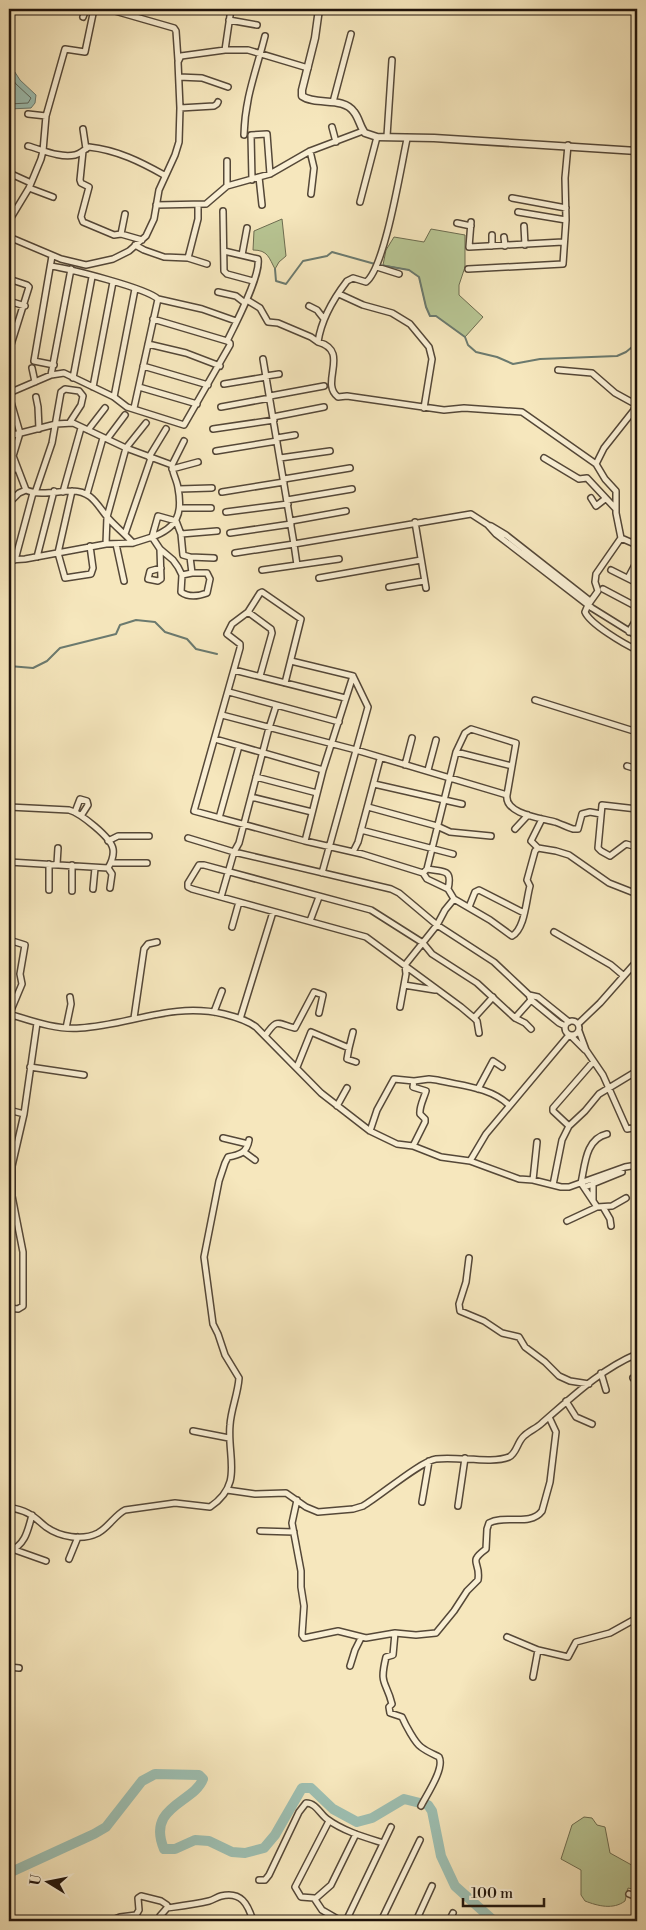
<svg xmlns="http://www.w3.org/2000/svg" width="646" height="1930" font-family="'Libre Bodoni',serif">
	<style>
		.green { fill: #b8c694; stroke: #6c6c50 }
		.water { fill: #9dbfb2; stroke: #6b7a6f }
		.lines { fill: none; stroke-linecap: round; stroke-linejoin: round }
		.shore { stroke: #5e695e; stroke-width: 1 }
		.stream { stroke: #6b7a6f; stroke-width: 2 }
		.river { stroke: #9dbfb2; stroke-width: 10 }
		.minor-casing { stroke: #554838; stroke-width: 8 }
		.tertiary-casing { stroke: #554838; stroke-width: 9 }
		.minor { stroke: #f9efd4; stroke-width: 5 }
		.tertiary { stroke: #f9efd4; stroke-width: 6 }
	</style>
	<rect width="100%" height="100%" fill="#f6e7bd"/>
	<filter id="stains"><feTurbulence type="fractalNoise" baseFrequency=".004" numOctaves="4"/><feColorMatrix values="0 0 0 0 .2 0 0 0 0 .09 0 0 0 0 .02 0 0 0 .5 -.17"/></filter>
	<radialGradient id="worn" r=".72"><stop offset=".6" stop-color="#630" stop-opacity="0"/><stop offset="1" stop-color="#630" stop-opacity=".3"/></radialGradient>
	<path class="green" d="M282,219l4,37 -7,6 -4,7c-6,-11 -7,-19 -22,-19l1,-19z
		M431,229l34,6v32l-6,18v10l24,22 -18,20 -29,-21h-6l-4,-9 -7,-30 -10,-7 -26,-5 3,-15 8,-13 30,5z
		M584,1817l8,1 5,7 8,2 5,26 27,15v22l-9,-2 -3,13c-12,9 -27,5 -40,0l-4,-6v-25l-20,-11 11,-34z"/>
	<path class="water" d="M9,63l11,17 16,15 -1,8 -4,5 -22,1z"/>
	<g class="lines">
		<path class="shore" d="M9,74l7,10 15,14 -3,5 -19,1"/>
		<path class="stream" d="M380,265l29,5 10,7 7,30 4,9h6l29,21 3,8 8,7 21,5 16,7 27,-5 77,-3 9,-4 11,-9
			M275,269l1,12 10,3 17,-23 24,-5 5,-4 43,12
			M9,666l24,2 14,-7 13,-13 56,-14 4,-9 16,-5 19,2 10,10 22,7 9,10 21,5"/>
		<path class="river" d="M9,1873l85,-39 12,-7 36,-46 13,-7 44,1 4,4c-9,24 -57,27 -39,70h11l20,-9 14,1 23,11 13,1 19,-5 11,-13 27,-47h9l22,21 24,13 15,-4 32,-19 24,6 4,6 9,45 14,30 39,35"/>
		<g class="minor-casing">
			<path id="minor" d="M108,9l66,19 2,3 2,29
				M200,9h3
				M9,15l4,-6
				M83,17l3,-8
				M229,20l28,5
				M225,50l6,-41
				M179,77l23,1 26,9
				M333,102l18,-68
				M180,108l34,-2 3,-2 1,-2
				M28,114l18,2
				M332,127l4,15
				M83,129l3,20
				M244,135c1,-38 12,-63 21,-99
				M387,136l5,-76
				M407,139c-6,27 -22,129 -41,143l-13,-4 -6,3c-13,17 -26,40 -29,61 33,9 1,41 20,55l9,-1 97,14 20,-2 58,4 74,52 9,15 11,12v22l5,25 16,7
				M28,146c15,4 31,12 47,9 5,-1 10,-6 14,-8 28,3 52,15 75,28
				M83,151l-3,29 1,3 8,4 -8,30 2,5 31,13 7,-1 21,6
				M310,151l4,17 -3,26
				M227,161v25
				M9,173l22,10
				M259,177l3,28
				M252,180l-1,-45 16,-1 3,40
				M29,188l24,9
				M512,198l54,10
				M360,202l17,-65
				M156,205l50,-1 21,-18 43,-12 40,-23 53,-20
				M223,211l1,60 3,3 26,7
				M518,212l48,8
				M9,221l20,-33 12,-29 2,-8 3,-35 19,-67 20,3 9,-43
				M471,222l-2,25 94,-5
				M457,223l14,3
				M524,226l1,19
				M121,234l4,-20
				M9,237l52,22 25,6 27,-6 16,-8 17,-15 8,-17 5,-29 16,-35 4,-13 1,-34 -2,-46 3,-6 44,-6h23l60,18
				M504,237l1,9
				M135,245l9,5 20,7 24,1 19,6
				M492,246v-11
				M242,255l5,-27
				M52,256l-18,105 20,4
				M188,258l10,-39v-13
				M51,266c19,3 95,22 107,33l44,10 34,12
				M377,267l22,7
				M468,269l95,-5 3,-44 -1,-42 3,-33
				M9,279l18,6 2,2 -20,64
				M218,292l18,4 9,7
				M339,294l24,11 29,8 18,11 19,23 3,12 -8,49
				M247,300l13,8 8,14 10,1 33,14 7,5
				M9,301l16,5
				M309,306l8,4 7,9
				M153,319l74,22
				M148,344l38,9 34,13
				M263,359l31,185 177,-30 17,11 8,9 96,74 45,28
				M143,366l65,19
				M32,368l3,14
				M558,370l34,3 23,20 20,11
				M51,375l20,-106
				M266,376l13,-2
				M73,378l19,-101
				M224,384l42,-7
				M93,387l20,-105
				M139,387l58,17
				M9,393l42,-18 13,-2 50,24 13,10 57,18 46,-80v-2l-3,-2c8,-16 34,-66 31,-82l-34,-8
				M270,396l54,-10
				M36,397l2,10 1,22
				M114,397l21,-108
				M11,402l9,31 -7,23
				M221,407l49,-9
				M134,408l24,-109
				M273,417l51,-10
				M213,429l61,-9
				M88,430l17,-22
				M9,436l47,-12 17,-1 53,25 46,17
				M277,438l18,-3
				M107,439l18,-24
				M216,451l61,-10
				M9,452l4,4 13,34c13,6 32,1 46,1 20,0 25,14 36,27 8,9 17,16 25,25
				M149,457l17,-28
				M280,458l50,-7
				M544,458l35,21 8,-1 28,30
				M596,464l8,-16 30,-38 3,-14
				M172,465c0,8 5,15 6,23 5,26 -1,40 -26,49l8,12 13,11 5,7 4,8 -1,17c8,6 18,4 26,1l3,-14 -3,-6h-15l-10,2
				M172,465l12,-24
				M172,469l26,-7
				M9,472l8,-4
				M284,479l66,-11
				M179,489l33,-1
				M72,491l-14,62 7,25 26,-4 2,-6 -3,-22
				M63,492l18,-64
				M222,492l62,-10
				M35,493l17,-50 9,-51 4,-3 14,2 4,5 -2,9 -11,17
				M87,494l16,-56
				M591,498l5,8 9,-7
				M287,500l65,-11
				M9,503l10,-10 7,-3
				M180,508h31
				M226,512l62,-8
				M291,521l55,-10
				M415,522l11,66
				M491,526l15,9 84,66
				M230,533l61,-9
				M125,534l26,-76
				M181,534l36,-3
				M621,538l-25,36 -1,8 3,9 -10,14 -3,7c5,12 39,32 52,38
				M106,544l1,-27 19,-69 20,-25
				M116,544l8,37
				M160,549l1,30 -3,2 -10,-2 2,-8 11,-3
				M235,553l59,-9 3,21
				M37,557l17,-66
				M190,557l2,16
				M9,560l16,-1 81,-15 27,-1 19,-6 6,-21 18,5 5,13 2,21 7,2 24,1
				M15,560l18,-67
				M262,570l77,-11
				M611,570l26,13
				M319,578l102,-18
				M628,578l9,-17
				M389,587l35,-6
				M603,589l34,18
				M248,612l23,17 1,4 -12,43
				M629,632l8,-14
				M291,661l62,15 15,31 -46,166
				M234,670l111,28
				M285,683l16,-64 -39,-27 -2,1 -12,19 -16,12 -5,10 13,10v4l-46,163 111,30 18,-71 30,-94
				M229,692l110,30
				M535,700l102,32
				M222,715l134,35 151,45 9,-52 -45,-14 -6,4 -9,19 -29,117 -4,4
				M215,739l108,31
				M456,752l56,14
				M405,765l7,-27
				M627,766l10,3
				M428,770l8,-30
				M256,777l61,16
				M374,784l88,20
				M507,795c-3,19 34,23 48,27 6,2 12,5 18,7h5l4,-15 8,-2 11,2
				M251,797l61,15
				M9,807l60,3c11,3 42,27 44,39 1,6 -2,14 -5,19
				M368,807l69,19 13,6 41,4
				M637,809l-35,-4 -4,43 3,3 9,5 16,-12 11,3
				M75,812l5,-13 7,2 1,4 -7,11
				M219,818l20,-72
				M515,829l13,-14
				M361,830l92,24
				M188,838l46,14 157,37 8,4 38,32 57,37 35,33 2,5 28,23 6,3
				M108,841l10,-5h31
				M305,841l57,13 61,19 4,6 21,10 6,10 36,21 22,16c13,-7 14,-36 18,-50l-3,-6 8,-29 3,-3 18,3 13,4 40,28 28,11
				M538,848l-7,-7 11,-22
				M353,852l5,-10 22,-83
				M9,862l99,6
				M111,863h36
				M49,864v26
				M57,864l1,-16
				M108,868l4,6 -2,14
				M427,869c16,3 26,-1 21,20
				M93,889l2,-21
				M72,891v-26
				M221,897l13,-45 5,-9 30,-115 7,-22
				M469,907l6,-15 4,-2 45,23
				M310,921l9,-24
				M232,927l7,-25
				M554,932l57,33 13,11
				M9,940l16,5 -5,29 2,10 -13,31
				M404,985l31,5
				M529,995l9,2 31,25
				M493,997l-19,21 -13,-11 -95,-70 -174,-48 -4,-2v-4l11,-18h5l167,45 52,33 9,11 45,29 38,35 16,-18
				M400,1007l6,-33 -1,-9 32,-40 8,-15 9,-11
				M214,1012l8,-21
				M9,1014c23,7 47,16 71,14 50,-3 92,-26 144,-14 12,3 23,6 32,13l65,66 49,38 27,13 16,2 28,11 29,4 16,-27 83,-99
				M134,1018l10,-69 4,-5 9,-2
				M474,1018l3,3 2,12
				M515,1018l10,5 6,6
				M240,1019l33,-107
				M565 1028a7 7 0 1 1 14 0a7 7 0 1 1-14 0Z
				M9,1024l4,-8
				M578,1024l22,-21 37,-42
				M66,1028l5,-24 -1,-7
				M579,1031l7,19 17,25 24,54 6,-1 3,3 1,6
				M265,1036c13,-19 12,-12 30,-8l19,-36 9,3 -4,18
				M571,1036l14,14
				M349,1048l-2,11 9,3
				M30,1067l54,8
				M297,1067l14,-35 38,16 4,-16
				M478,1089l15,-28 9,6
				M337,1106l10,-18
				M9,1110l15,4
				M569,1126l-16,-15v-3l40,-46
				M370,1131l7,-21 17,-31 20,2 15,-2 8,1c25,6 53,7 72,25
				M223,1138l25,6
				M413,1146l12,-24v-3l-5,-5c-1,-7 4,-16 6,-23l-13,-4 1,-6
				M244,1152l11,8
				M470,1161l49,18 14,1 28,7h8l56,-20 12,-2
				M533,1180l4,-38
				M593,1183v17
				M553,1185l9,-45 7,-14 16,-15 14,-17 38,-23
				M585,1187l37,-15
				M597,1207l-16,-24c4,-17 4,-44 26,-49
				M603,1207l7,12 1,7
				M567,1221l30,-14 15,-1 14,-8
				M469,1258l-3,24 -7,22 1,7 24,10 18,12 17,4 6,10 20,15 14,14 11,5 19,3
				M9,1308l9,1 5,-3v-54l-11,-56v-30l12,-52 13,-91
				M601,1373l5,17
				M633,1378l4,-1
				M566,1401l10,16 16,7
				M193,1431l36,7
				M227,1490l28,4 31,-1 20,14 12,5 35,-3 10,-3c17,-10 58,-45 73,-47 20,-3 56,5 73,-2 8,-4 8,-15 15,-21 5,-5 13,-8 18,-13 30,-26 59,-54 95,-69
				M297,1500l-5,23 9,48v16l3,19 -2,29 2,3 34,-7 28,7 29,-5 21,2 20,-2 18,-22 13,-20 11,-11c3,-19 -11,-17 8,-31l1,-20 2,-6c16,-9 41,4 53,-12l8,-29 6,-50 -7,-15
				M422,1502l7,-41
				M458,1506l7,-48
				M9,1507c7,2 15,3 22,8 5,3 10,8 15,12 14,10 36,14 52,6 11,-6 17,-18 27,-23l50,-7 35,4c34,-23 17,-49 20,-82 1,-16 8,-31 9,-47l-14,-23 -7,-21 -5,-10 -9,-67 15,-76 6,-18 3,-6c11,-2 19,-4 21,-17
				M260,1531l34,1
				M15,1550l31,11
				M9,1551c16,-5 19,-21 23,-36
				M69,1559l9,-22
				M395,1633l-2,22 -7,2c-7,29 0,23 6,47l-3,3 1,6 12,4c3,7 13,26 19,30 5,4 12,7 18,10 6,11 -12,37 -18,49
				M507,1637l31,13 30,7 8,-15 34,-9 27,-15
				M350,1666l5,-16 6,-12
				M9,1667l10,1
				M533,1677l5,-27
				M329,1821l-34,66 6,10 13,1 8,12 19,11
				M259,1880h6l4,-5 30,-63 7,-9c10,0 14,11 21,16 16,12 37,18 56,24
				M629,1894l8,3
				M315,1899l16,-14 25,-51
				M167,1908c14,-2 29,-4 42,-7 4,-1 8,-4 12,-5 20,-5 27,8 32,25
				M110,1921l10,-4 16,-2 3,-5 -1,-12 3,-2 20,5 6,4v3l-7,8 -1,5
				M346,1921l45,-94
				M381,1921l39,-81
				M416,1921l16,-35
				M449,1921l4,-8"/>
		</g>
		<g class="tertiary-casing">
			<path id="tertiary" d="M319,9l-4,29 -13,52v6c14,10 41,0 52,16 5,6 6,15 11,21l12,4 57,1 203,13"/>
		</g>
		<use href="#minor" class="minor"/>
		<use href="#tertiary" class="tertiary"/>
	</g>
	<rect width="646" height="1930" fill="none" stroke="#f6e7bd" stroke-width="30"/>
	<rect x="10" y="10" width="626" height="1910" fill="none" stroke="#1f130b" stroke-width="2.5"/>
	<rect x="15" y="15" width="616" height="1900" fill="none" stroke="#1f130b"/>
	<g transform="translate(48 1882) rotate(280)" stroke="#f9efd4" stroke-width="4" paint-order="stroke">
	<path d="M0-4L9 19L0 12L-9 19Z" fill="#1f130b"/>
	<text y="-8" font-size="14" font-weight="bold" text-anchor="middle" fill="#1f130b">U</text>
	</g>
	<path d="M463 1898v8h81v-8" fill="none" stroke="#1f130b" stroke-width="2.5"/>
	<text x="471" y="1898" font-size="15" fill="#1f130b" stroke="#f9efd4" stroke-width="4" paint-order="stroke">100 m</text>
	<rect width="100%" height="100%" filter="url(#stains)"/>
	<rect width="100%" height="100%" fill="url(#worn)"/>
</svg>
